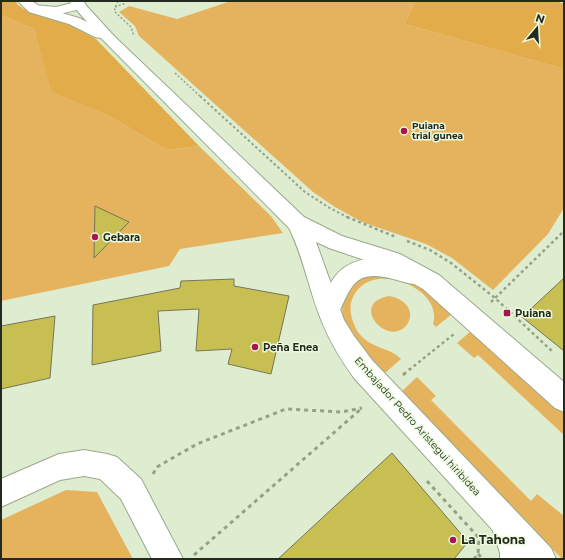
<svg xmlns="http://www.w3.org/2000/svg" width="565" height="560" font-family="Montserrat,sans-serif">
	<style>
		.green { fill: #e5b35e }
		.forest { fill: #e2ac4a }
		.building { fill: #c8bf52; stroke: #777559 }
		.lines { fill: none; stroke-linecap: round; stroke-linejoin: round }
		.street-casing { stroke: #9aa88c; stroke-width: 2 }
		.secondary-casing { stroke: #9aa88c; stroke-width: 2 }
		.path-far3 { stroke: #96a18a; stroke-width: 1.5; stroke-dasharray: 2 2; stroke-linecap: butt }
		.path-far2 { stroke: #96a18a; stroke-width: 2; stroke-dasharray: 2.5 2.5; stroke-linecap: butt }
		.path-far1 { stroke: #96a18a; stroke-width: 2.5; stroke-dasharray: 3 3; stroke-linecap: butt }
		.path { stroke: #96a18a; stroke-width: 3; stroke-dasharray: 4 4; stroke-linecap: butt }
		.street { fill: #fff; fill-rule: evenodd }
		.secondary { fill: #fff; fill-rule: evenodd }
		.poi-dot { fill: #a7144f; stroke: #ebfadc; stroke-width: 1.5 }
		.labels { text-anchor: middle; stroke-width: 3; stroke-linejoin: round; paint-order: stroke }
		.far-poi-label { font-size: 9px; font-weight: bold; fill: #252a1f; stroke: #ebfadc; text-anchor: start }
		.poi-label { font-size: 10px; font-weight: bold; fill: #252a1f; stroke: #ebfadc; text-anchor: start }
		.street-label { font-size: 10px; fill: #252a1f; stroke: #ebfadc }
		.near-poi-label { font-size: 12px; font-weight: bold; fill: #252a1f; stroke: #ebfadc; text-anchor: start }
	</style>
	<rect width="100%" height="100%" fill="#deedcf"/>
	<path class="green" d="M231,1h184l-10,23 159,45v139l-16,26 -55,56 -41,-32 -26,-14 -64,-22 -27,-15 -22,-15 -174,-156 -4,-10 -16,-14 10,-6 48,13z
		M1,15l33,14 19,63 58,25 56,33 32,-4 72,70 12,17 -103,16 -11,17 -168,35z
		M369,275l44,5 39,34 -16,13 -3,-3c12,-37 -69,-69 -82,-21 -2,9 2,21 7,29 12,17 32,15 43,27l-16,14c-19,-19 -53,-46 -40,-75 7,-13 10,-17 24,-23z
		M389,296c38,7 18,48 -7,32 -5,-3 -8,-7 -10,-12 -4,-12 6,-18 17,-20z
		M471,331l93,83v21l-86,-80 -4,3 -17,-15z
		M417,377l19,19 -5,4 100,101 6,-7 27,22v43h-2l-160,-168z
		M66,490l31,2 36,67h-132v-39z"/>
	<path class="forest" d="M1,1h15l1,3 7,5 46,16 26,14 103,107 -32,4 -56,-33 -59,-25 -18,-63 -33,-14z
		M415,1h141l8,3v65l-159,-45z"/>
	<path class="building" d="M95,206l34,16 -35,36z
		M564,278v73l-42,-34z
		M234,279v7l55,10 -18,78 -43,-10 4,-15 -36,2 3,-42 -41,2 3,40 -69,14 1,-60 87,-17 1,-7z
		M55,316l-5,62 -49,11v-63z
		M392,453l76,89 -14,17h-176z"/>
	<g class="lines">
		<g class="street-casing">
			<path id="street" d="M80,1l4,1 2,3 -2,3c-19,5 -34,9 -54,4l-2,-3 2,-3 4,-1 22,2z
				M371,258c17,1 33,6 49,12l3,6 -3,6c-9,4 -14,0 -23,-2 -42,-12 -45,4 -60,37l-8,3 -8,-3 -3,-7c13,-29 18,-47 53,-52z
				M84,450l23,4 10,3 24,22 42,80h-31l-31,-60 -21,-20 -16,-3 -24,4 -59,27v-28l58,-25z
				M506,514l10,4 14,35v6h-30v-6l-8,-25 4,-10z"/>
		</g>
		<g class="secondary-casing">
			<path id="secondary" d="M18,1h14l7,5 40,12 8,4 -18,-21h13l33,36 189,180 38,19 58,18 39,21 125,107v30l-9,-4 -132,-119 -38,-22 -56,-19 -13,-6 28,78 10,16 18,24 179,188 5,11h-37l-165,-181c-13,-18 -24,-36 -32,-56 -13,-31 -18,-64 -33,-94l-188,-190 -6,-1 -26,-13 -40,-12z"/>
		</g>
		<path class="path-far3" d="M118,1l-4,10 17,16 3,9
			M115,7l11,-4
			M175,73l26,24"/>
		<path class="path-far2" d="M200,96l105,96 23,15 21,11"/>
		<path class="path-far1" d="M347,217l49,20
			M407,241l23,9 21,13 44,35 58,54
			M491,302l73,-71
			M409,370l45,-36"/>
		<path class="path" d="M403,375l7,-6
			M153,474l4,-7 40,-23 89,-35 56,3 20,-4
			M427,481l52,57 -1,16 -4,5
			M478,554l5,5
			M194,555l167,-146"/>
		<use href="#street" class="street"/>
		<use href="#secondary" class="secondary"/>
	</g>
	<g class="poi-dot">
		<circle cx="404" cy="131" r="4"/>
		<circle cx="95" cy="237" r="4"/>
		<rect x="503" y="309" width="8" height="8" rx="2"/>
		<circle cx="255" cy="347" r="4"/>
		<circle cx="453" cy="540" r="4"/>
	</g>
	<g class="labels">
		<g class="far-poi-label">
			<text x="412" y="129">Puiana<tspan x="412" dy="10">trial gunea</tspan></text>
		</g>
		<g class="poi-label">
			<text x="103" y="241">Gebara</text>
			<text x="515" y="317">Puiana</text>
			<text x="263" y="351">Peña Enea</text>
		</g>
		<g class="street-label">
			<text transform="translate(418 426) rotate(48)" y="4">Embajador Pedro Aristegui hiribidea</text>
		</g>
		<g class="near-poi-label">
			<text x="461" y="544">La Tahona</text>
		</g>
	</g>
	<rect width="565" height="560" fill="none" stroke="#252a1f" stroke-width="4"/>
	<g transform="translate(537 28) rotate(18)" stroke="#ebfadc" stroke-width="3" paint-order="stroke">
	<path d="M0-3L7 15L0 10L-7 15Z" fill="#252a1f"/>
	<text y="-6" font-size="11" font-weight="bold" text-anchor="middle" fill="#252a1f">N</text>
	</g>
</svg>
